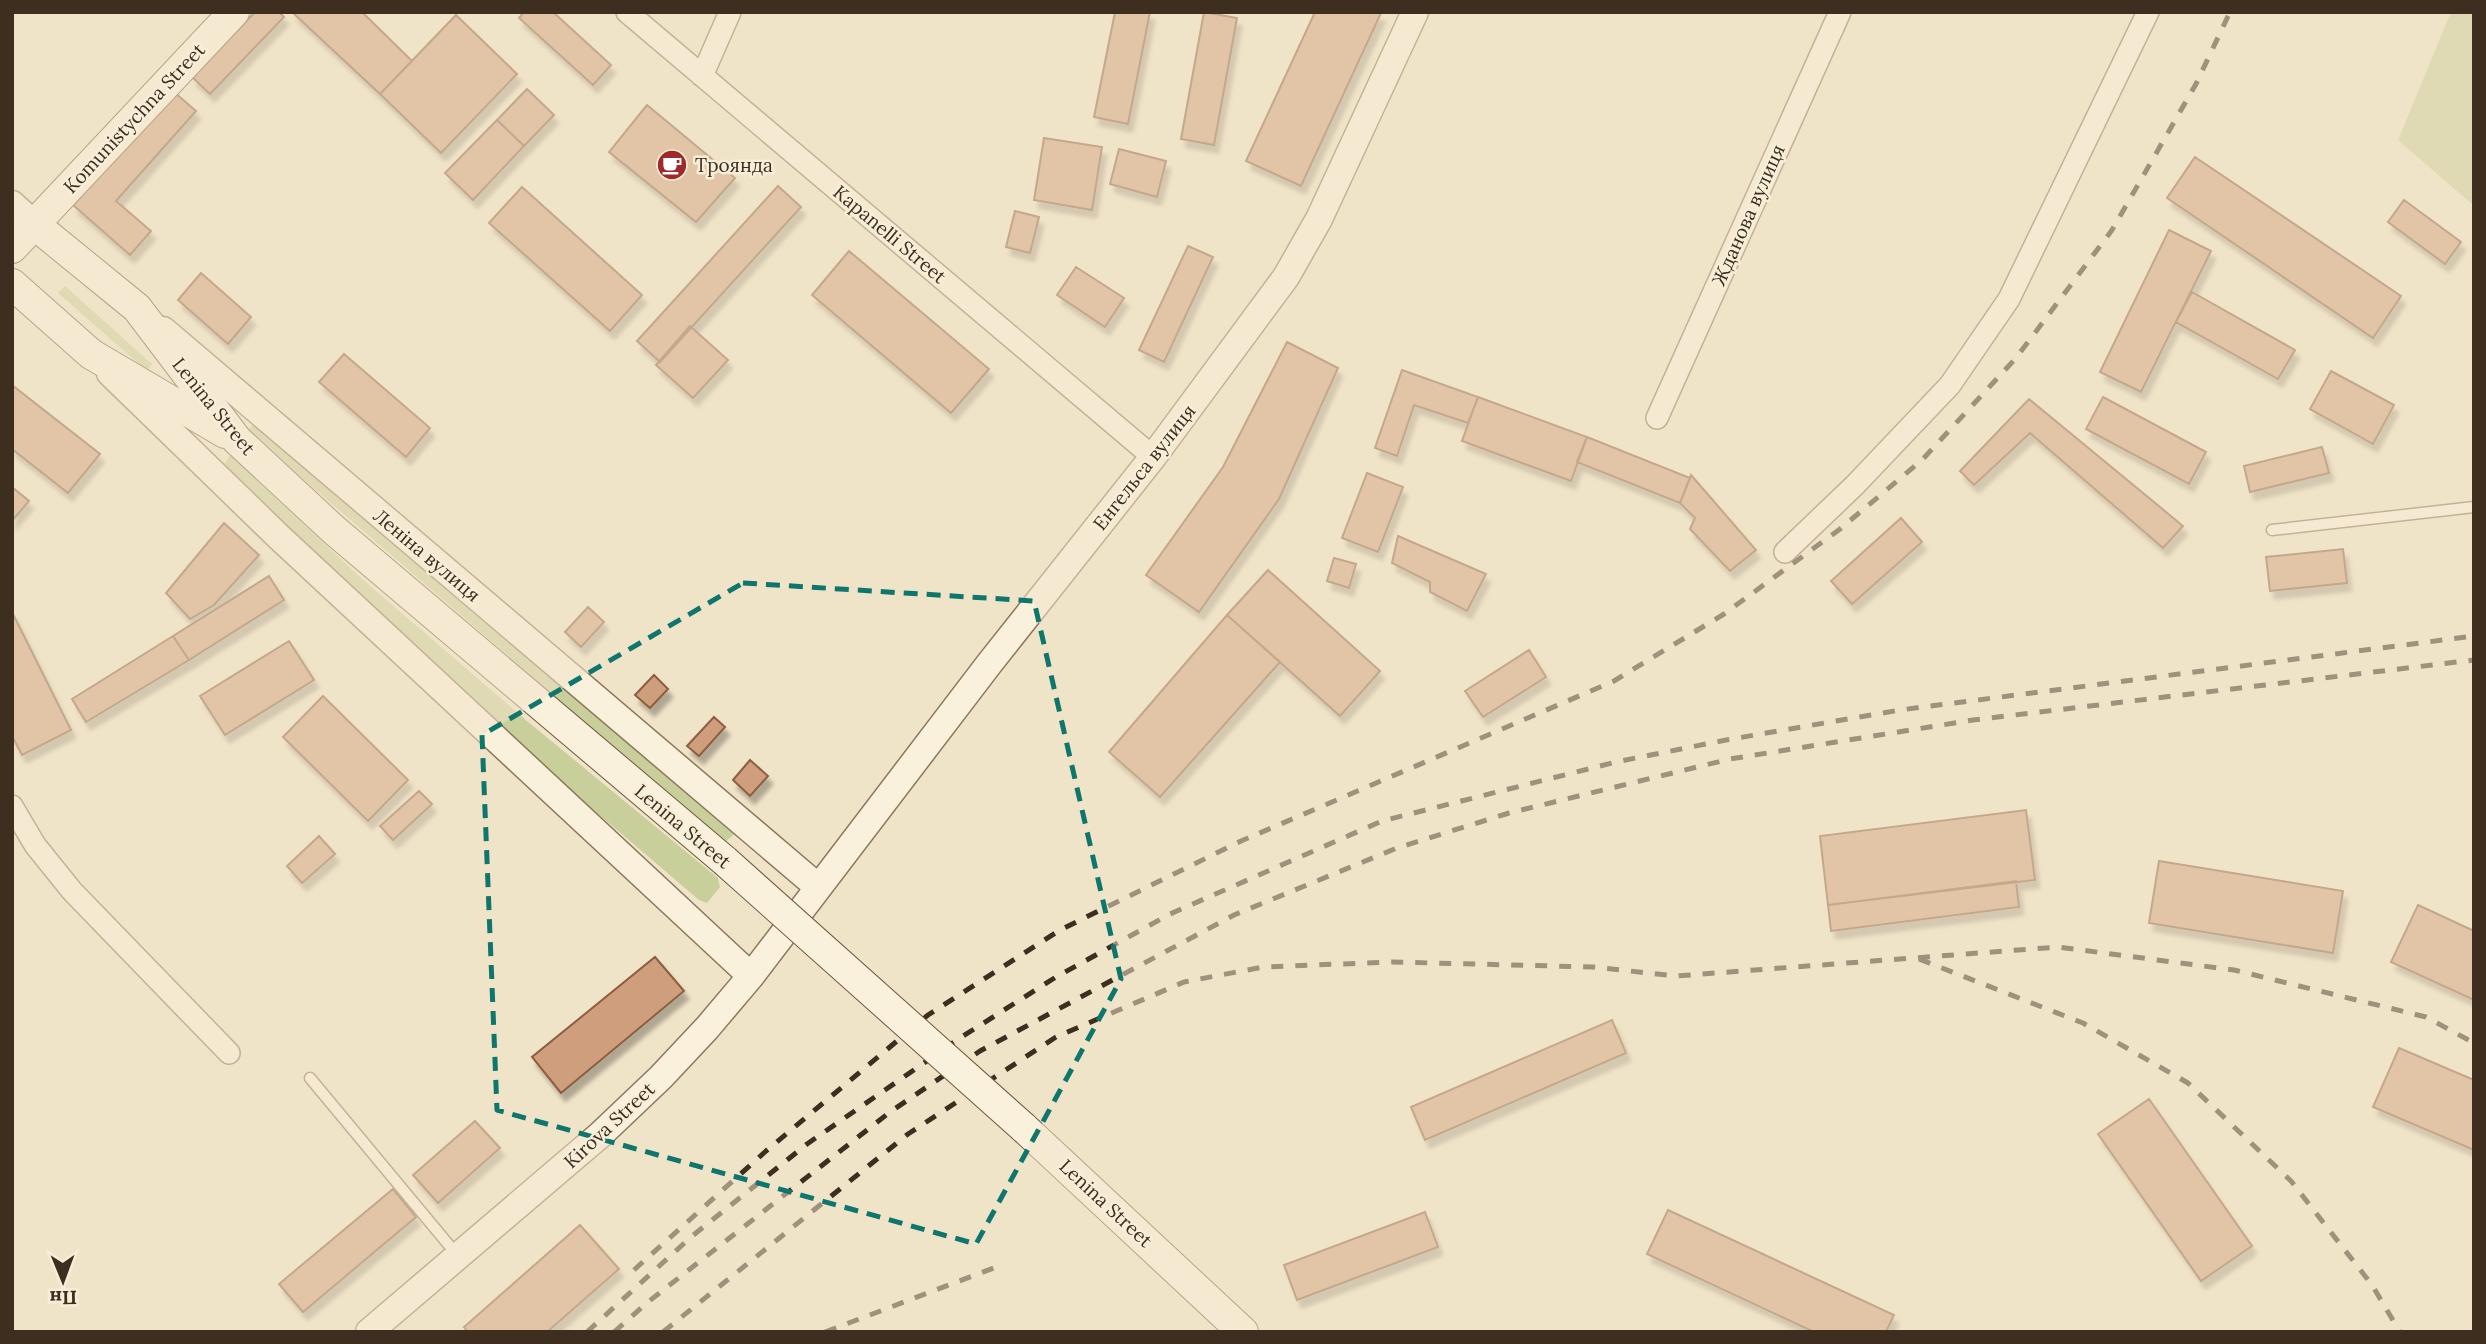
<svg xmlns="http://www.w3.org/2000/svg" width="2486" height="1344" font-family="Lora,serif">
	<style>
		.green { fill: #c9cf9b }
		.building { fill: #cf9f7d; stroke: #8d5f41; stroke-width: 2; filter: url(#shadow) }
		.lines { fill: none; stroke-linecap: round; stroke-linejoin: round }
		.service-casing { stroke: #8d765c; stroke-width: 13 }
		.minor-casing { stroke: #8d765c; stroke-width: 24 }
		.tertiary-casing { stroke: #8d765c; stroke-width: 29 }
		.secondary-casing { stroke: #6f573f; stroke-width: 32 }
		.service { stroke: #faf1dc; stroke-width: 10 }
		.minor { stroke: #faf1dc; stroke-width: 21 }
		.tertiary { stroke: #faf1dc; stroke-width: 26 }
		.secondary { stroke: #faf1dc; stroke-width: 30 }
		.rail { stroke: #3d2e20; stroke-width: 5; stroke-dasharray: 12 12; stroke-linecap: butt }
		.secondary-bridge-casing { stroke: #6f573f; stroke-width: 32; stroke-linecap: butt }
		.secondary-bridge { stroke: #faf1dc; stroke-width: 30 }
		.marked { fill: none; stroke: #0f766e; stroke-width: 5; stroke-dasharray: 14 9; stroke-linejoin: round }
		.labels { text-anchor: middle; stroke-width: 5; stroke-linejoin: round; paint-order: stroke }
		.street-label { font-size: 19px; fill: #3d2e20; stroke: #f7eed8 }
		.poi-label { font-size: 19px; fill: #3d2e20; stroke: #f7eed8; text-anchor: start }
	</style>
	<defs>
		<filter id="shadow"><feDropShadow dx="4.5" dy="8" stdDeviation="2" flood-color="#0004"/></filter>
	</defs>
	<rect width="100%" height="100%" fill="#f0e4c8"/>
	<path class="green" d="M2451,12h23v194l-76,-66z
		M65,286l87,78 -5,7 -89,-78z
		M256,421l481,411 -12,10 -478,-411z
		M230,455l132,124 165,142 191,157 2,9 -13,16 -8,-3 -137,-117 -211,-191 -128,-126z"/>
	<path class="building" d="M255,12h24l5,5 -74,77 -18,-17z
		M292,12h70l50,49 -32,33z
		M524,12h29l58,53 -18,20 -74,-67z
		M1115,12h35l-22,112 -34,-7z
		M1204,12l33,6 -23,127 -33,-6z
		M1315,12l66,1 -80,173 -55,-25z
		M456,15l61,59 -76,79 -61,-59z
		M527,89l27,26 -30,31 -27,-26z
		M174,92l22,19 -80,90 35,30 -21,24 -57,-50z
		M647,105l88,73 -39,44 -87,-70z
		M497,120l27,26 -51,54 -28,-27z
		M1044,138l58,9 -10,63 -58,-10z
		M1119,149l47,12 -9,36 -47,-13z
		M2195,157l206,139 -28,42 -206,-140z
		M778,186l23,21 -141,155 -23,-21z
		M522,187l120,108 -32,36 -121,-108z
		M2404,200l57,42 -16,22 -57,-42z
		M1015,211l24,6 -9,36 -24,-6z
		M2169,230l42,21 -70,141 -41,-20z
		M1188,246l25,11 -49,105 -25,-12z
		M849,251l140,118 -38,44 -139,-118z
		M1076,267l48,31 -19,29 -48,-32z
		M201,273l50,44 -23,27 -50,-44z
		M2192,292l103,58 -17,29 -102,-57z
		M690,326l38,34 -35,38 -37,-33z
		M1287,342l51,26 -59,131 -80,113 -53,-37 77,-108z
		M344,354l86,74 -24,29 -87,-75z
		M1402,370l76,27 -10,26 -54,-18 -17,51 -22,-8z
		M2331,371l63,34 -21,39 -63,-35z
		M12,385l88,69 -32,39 -56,-44z
		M1478,397l109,40 -16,44 -109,-40z
		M2103,397l103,55 -17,32 -103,-55z
		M2029,399l154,127 -20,22 -133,-115 -56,52 -14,-14z
		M1587,437l103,41 -10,25 -103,-41z
		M2322,447l7,26 -79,19 -6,-26z
		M1367,473l36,14 -25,65 -36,-14z
		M1691,475l65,75 -26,21 -40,-42 5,-11 -15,-15z
		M12,487l17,14 -17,20z
		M1901,518l21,24 -70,62 -21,-23z
		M224,523l35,32 -45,50 -24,14 -24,-26z
		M1398,536l88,38 -19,37 -37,-19v-10l-38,-19z
		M2343,549l4,34 -77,8 -4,-34z
		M1334,558l22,6 -7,24 -22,-7z
		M1268,570l112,101 -40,45 -113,-101z
		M269,576l15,24 -95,60 -16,-24z
		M588,607l16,15 -23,25 -16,-15z
		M12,612l59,118 -49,25 -10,-19z
		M1227,615l53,47 -120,135 -51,-45z
		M173,636l16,24 -103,62 -14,-23z
		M289,641l25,39 -89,55 -25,-39z
		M1529,650l17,27 -63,40 -18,-26z
		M654,675l14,14 -18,19 -15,-13z
		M323,696l85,84 -40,41 -85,-84z
		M714,717l11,10 -26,29 -12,-10z
		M750,760l18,16 -18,20 -17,-16z
		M419,791l13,13 -39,36 -13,-14z
		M2026,810l9,70 -207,25 -8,-69z
		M319,836l16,18 -33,29 -15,-17z
		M2159,861l184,30 -10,62 -184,-30z
		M2016,881l3,26 -188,24 -3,-26z
		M2418,905l56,26v69l-83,-38z
		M655,957l29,34 -123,102 -29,-36z
		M1612,1020l14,33 -201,87 -14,-33z
		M2399,1048l75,32v70l-101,-43z
		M2149,1099l103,147 -51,35 -103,-147z
		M475,1121l25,27 -62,55 -25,-28z
		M393,1189l23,28 -113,95 -24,-28z
		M1668,1210l226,105 -8,17h-72l-167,-78z
		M1425,1212l13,35 -141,53 -13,-35z
		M580,1225l39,44 -72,63h-79l-4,-5z"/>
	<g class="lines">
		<g class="service-casing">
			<path id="service" d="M2272,530l202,-23
				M310,1078l148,178"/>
		</g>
		<g class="minor-casing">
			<path id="minor" d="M627,12l526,445
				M702,76l28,-64
				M1657,418l183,-406
				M1785,552l70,-67 95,-100 59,-86 139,-287
				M12,806l23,39 37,46 157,162"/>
		</g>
		<g class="tertiary-casing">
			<path id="tertiary" d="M12,204l22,20
				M163,330l655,557
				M110,373l169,164 472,439
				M369,1332l231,-197 61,-58 46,-49 44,-52 238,-312 164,-207 133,-180 33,-58 96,-207"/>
		</g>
		<g class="secondary-casing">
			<path id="secondary" d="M34,224l103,84 100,132 97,90 391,331
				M12,248l222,-236
				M12,284l79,70 134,79
				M1023,1127l220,205"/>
		</g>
		<use href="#service" class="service"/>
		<use href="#minor" class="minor"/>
		<use href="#tertiary" class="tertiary"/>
		<use href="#secondary" class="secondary"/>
		<path class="rail" d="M1919,959l164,64 105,60 103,98 81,104 28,47
			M634,1270l132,-119 162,-136 132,-85 181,-89 373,-160 110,-67 116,-85 82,-69 94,-102 96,-128 84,-146 34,-72
			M587,1332l104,-95 116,-93 153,-106 96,-61 114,-63 212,-93 234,-59 110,-22 174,-30 574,-74
			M614,1332l34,-30 242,-190 90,-61 254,-136 163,-67 112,-35 221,-54 243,-39 501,-60
			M663,1332l245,-198 148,-97 128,-55 79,-15 129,-5 201,5 83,9 382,-29 176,23 192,47 48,26
			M825,1332l174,-66"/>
		<g class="secondary-bridge-casing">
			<path id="secondary-bridge" d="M725,861l298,266"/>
		</g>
		<use href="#secondary-bridge" class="secondary-bridge"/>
	</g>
	<path d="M0 0H2486V1344H0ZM743,583l291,18 87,378 -145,265 -479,-134 -15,-375z" fill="#f0e4c8" fill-opacity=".55" fill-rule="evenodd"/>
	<path class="marked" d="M743,583l291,18 87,378 -145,265 -479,-134 -15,-375z"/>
	<defs>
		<g id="cafe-disc" transform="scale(1.575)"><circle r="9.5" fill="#9e2a2b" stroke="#f7eed8"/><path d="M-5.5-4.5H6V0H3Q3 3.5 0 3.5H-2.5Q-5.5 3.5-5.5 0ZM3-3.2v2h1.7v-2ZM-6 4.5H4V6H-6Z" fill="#fff"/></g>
	</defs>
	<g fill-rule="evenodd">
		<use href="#cafe-disc" x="672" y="165"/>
	</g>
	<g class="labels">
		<g class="street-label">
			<text transform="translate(134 118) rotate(-47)" y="7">Komunistychna Street</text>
			<text transform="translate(1748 215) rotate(-66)" y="7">Жданова вулиця</text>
			<text transform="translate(890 234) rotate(40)" y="7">Kapanelli Street</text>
			<text transform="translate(214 406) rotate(51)" y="7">Lenina Street</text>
			<text transform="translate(1144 467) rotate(-52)" y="7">Енгельса вулиця</text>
			<text transform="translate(427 555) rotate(40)" y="7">Леніна вулиця</text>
			<text transform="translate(683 826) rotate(40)" y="7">Lenina Street</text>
			<text transform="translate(609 1125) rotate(-43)" y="7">Kirova Street</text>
			<text transform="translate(1106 1203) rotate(43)" y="7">Lenina Street</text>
		</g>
		<g class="poi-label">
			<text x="695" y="172">Троянда</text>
		</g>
	</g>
	<rect width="2486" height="1344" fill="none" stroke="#3d2e20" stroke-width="28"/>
	<g transform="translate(63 1281) rotate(179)" stroke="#f7eed8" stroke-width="5" paint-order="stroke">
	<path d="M0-5L12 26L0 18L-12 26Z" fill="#3d2e20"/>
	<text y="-10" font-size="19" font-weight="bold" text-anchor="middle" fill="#3d2e20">Пн</text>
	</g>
</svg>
